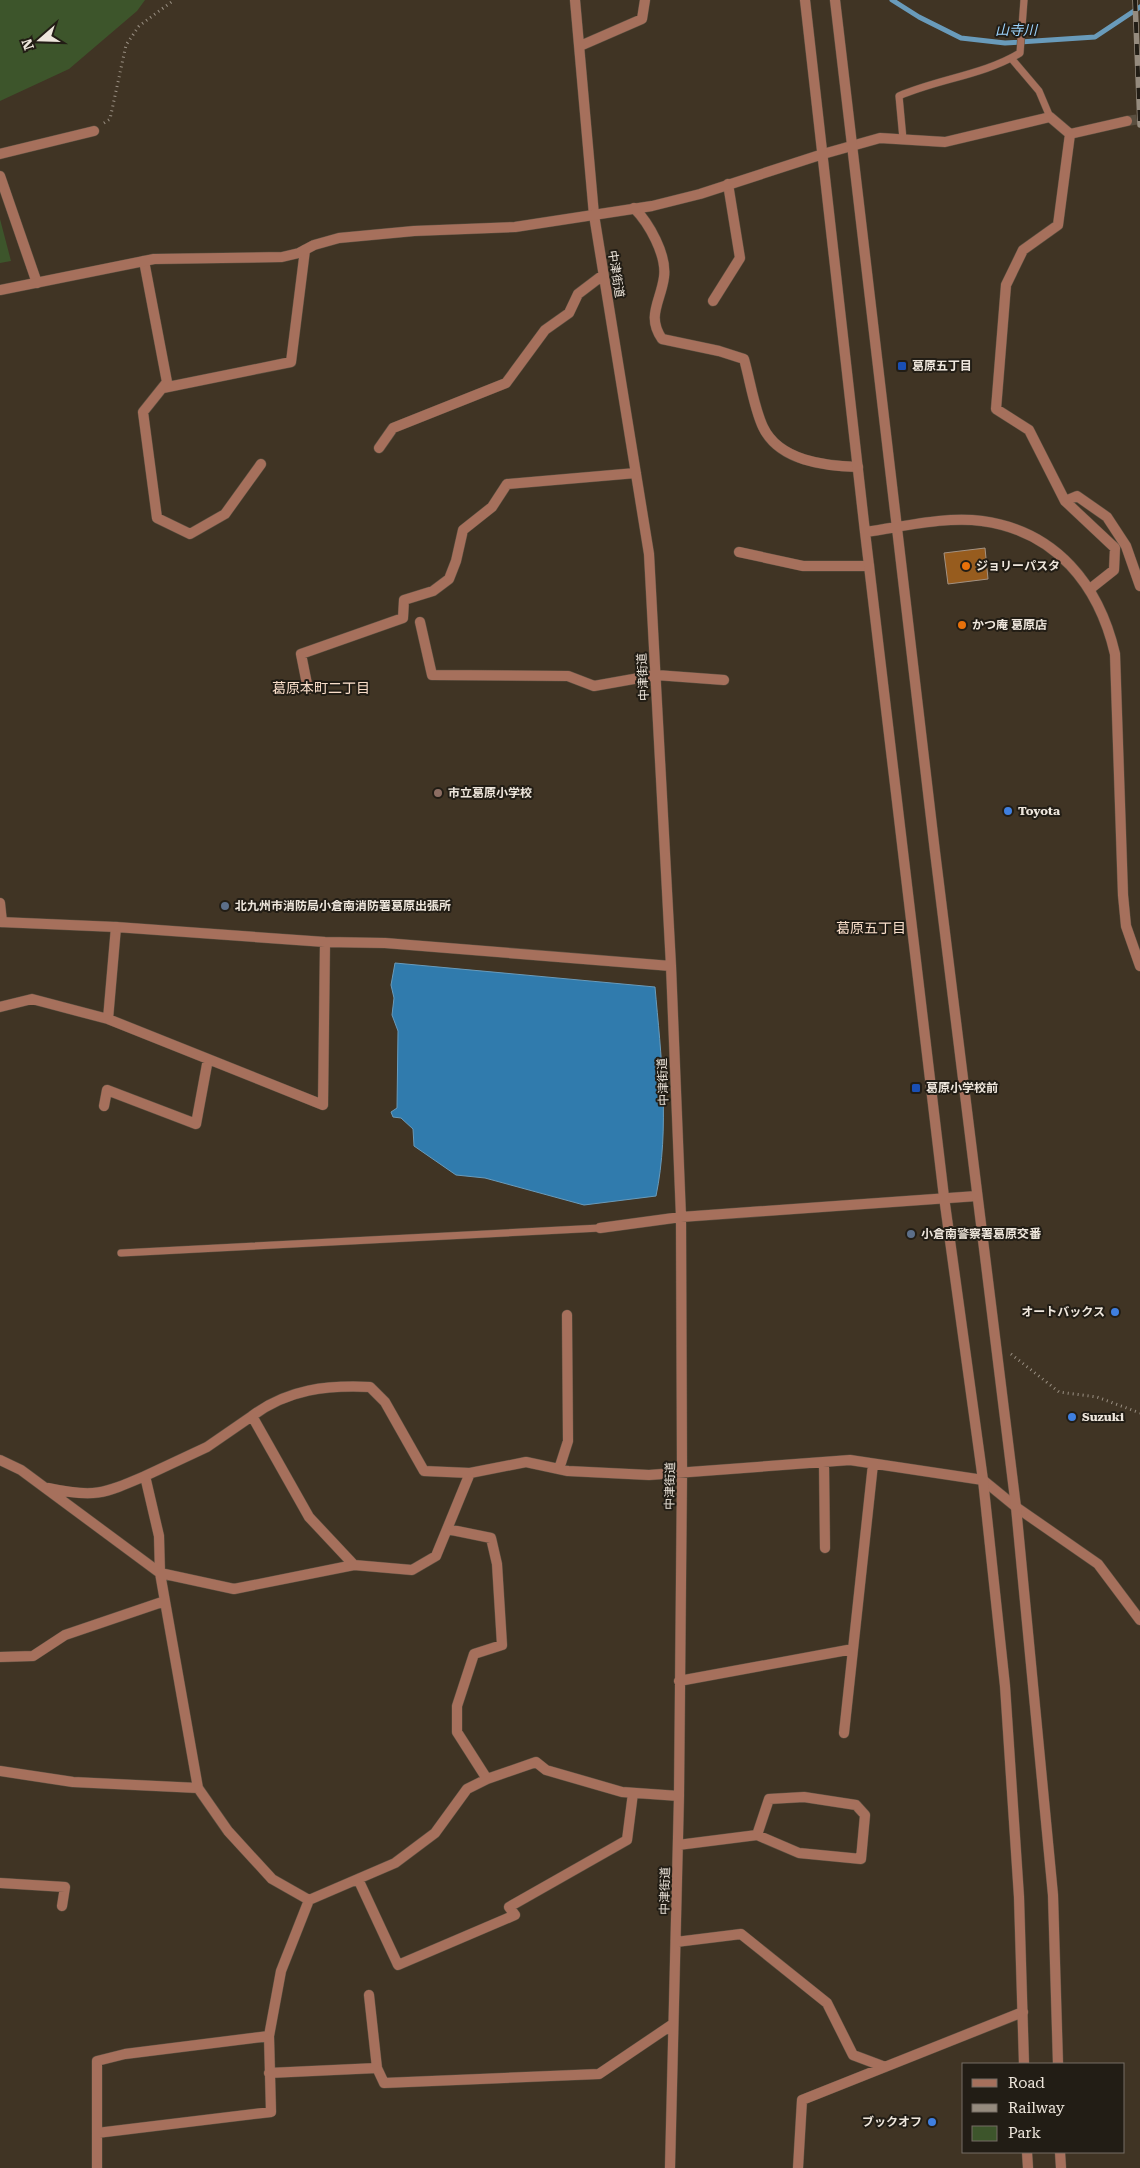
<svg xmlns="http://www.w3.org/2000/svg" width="1140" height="2168" font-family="'Roboto Serif','Noto Sans JP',serif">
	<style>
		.green { fill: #3d552b }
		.water { fill: #307bad; stroke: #699bbb }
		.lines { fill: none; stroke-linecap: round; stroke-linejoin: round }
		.stream { stroke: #699bbb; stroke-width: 5 }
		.building { fill: #975c1e; stroke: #a49282 }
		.minor-tunnel { stroke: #5a4f40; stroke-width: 10; stroke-dasharray: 10 5; stroke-linecap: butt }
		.service-casing { stroke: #5c5041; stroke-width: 8 }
		.minor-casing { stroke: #5c5041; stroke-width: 11 }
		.tertiary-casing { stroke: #5c5041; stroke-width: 11 }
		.path { stroke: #9a9083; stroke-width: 3; stroke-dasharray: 1 4; stroke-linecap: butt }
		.service { stroke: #a6705c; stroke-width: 7 }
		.minor { stroke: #a6705c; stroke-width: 10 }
		.tertiary { stroke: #a6705c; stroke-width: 10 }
		.rail-casing { stroke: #958b7e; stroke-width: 5.5 }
		.rail { stroke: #221d15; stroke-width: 4; stroke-dasharray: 11; stroke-linecap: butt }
		.transit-dot { fill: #1a4fb4; stroke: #221d15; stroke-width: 2 }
		.food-dot { fill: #e8710a; stroke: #221d15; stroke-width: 2 }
		.education-dot { fill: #8d6e63; stroke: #221d15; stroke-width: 2 }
		.shop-dot { fill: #3f7fe0; stroke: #221d15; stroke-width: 2 }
		.service-dot { fill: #5c6f8a; stroke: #221d15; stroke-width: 2 }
		.labels { text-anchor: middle; stroke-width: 4; stroke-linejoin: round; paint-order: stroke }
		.street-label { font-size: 12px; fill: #eee6dc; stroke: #221d15 }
		.poi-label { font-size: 12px; font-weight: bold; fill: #eee6dc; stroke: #221d15; text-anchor: start }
		.water-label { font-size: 14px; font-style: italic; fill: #9bd2fc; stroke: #221d15 }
		.neighbourhood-label { font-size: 14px; fill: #f9deca; stroke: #221d15 }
	</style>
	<rect width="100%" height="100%" fill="#403424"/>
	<path class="green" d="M0,0h145l-8,11 -68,58 -69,32z
		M0,219l11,42 -11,2z"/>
	<path class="water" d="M395,963l260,24c6,68 15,141 1,209l-72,9 -99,-27 -29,-3 -42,-29 -1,-17 -12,-11 -8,-1 -2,-5 6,-4 1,-77 -6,-16 2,-17 -3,-13z"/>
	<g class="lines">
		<path class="stream" d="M892,0l27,17 42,21 44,5 90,-6 45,-30"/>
	</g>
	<path class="building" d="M985,548l3,31 -40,5 -4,-31z"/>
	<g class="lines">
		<path class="minor-tunnel" d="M1127,121l13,-2"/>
		<g class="service-casing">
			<path id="service" d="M1011,58l28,33 11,26
				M903,139l-4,-43c39,-17 85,-21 121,-43l4,-53
				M121,1253l479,-25"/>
		</g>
		<g class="minor-casing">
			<path id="minor" d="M575,0l19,215 55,339 22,412 10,251 1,256 -3,323 -9,372
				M580,46l62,-27 3,-19
				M1070,134l-12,91 -35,25 -17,35 -10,124 33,21 36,71 50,47 -1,22 -24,19
				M0,154l94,-23
				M823,154l57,-16 65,4 105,-25 20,17 57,-13
				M0,176l37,107
				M634,208c15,15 33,47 30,69 -3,24 -18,39 -2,62l57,12 25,8c6,21 10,49 19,68 16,34 62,39 95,40
				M144,261l23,121 -24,30 14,106 33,16 35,-20 36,-50
				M713,301l27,-43 -12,-74
				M163,388l128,-26 14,-112
				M379,448l14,-20 113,-45 39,-53 24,-17 9,-19 25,-19
				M1065,501l12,-5 30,21 19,29 14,40
				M739,552l64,14h66
				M420,622l12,53 136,1 26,10 62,-11 68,5
				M308,689l-7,-35 102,-36 1,-18 29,-9 16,-12 7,-18 7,-31 29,-23 15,-23 129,-11
				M0,903l2,19
				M0,1007l32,-8 76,20 215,86 2,-163
				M108,1019l8,-92 209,15 60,1 286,23
				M104,1106l3,-16 89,34 12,-65
				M600,1228l81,-11 296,-21
				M252,1416c36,-27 75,-31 118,-29l15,15 39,69 46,2
				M0,1460l21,10 139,103 74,16 120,-24 58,5 24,-14 34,-83 56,-11 42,9 81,4 201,-15 133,20 33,27 82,57 42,56
				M824,1462l1,86
				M559,1469l9,-28 -1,-126
				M48,1488c46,10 55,6 97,-12
				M447,1529l44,9 6,26 5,81 -28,9 -17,52v26l30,47
				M0,1657l33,-1 32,-21 100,-34
				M679,1681l174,-32
				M844,1733l29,-269
				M0,1771l73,11 125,6
				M678,1845l79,-10 12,-36 35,-2 52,8 9,10 -4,44 -62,-6 -42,-18
				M358,1879l40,86 117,-50 -6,-8 118,-67 6,-47
				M0,1883l65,4 -3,19
				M309,1900l-37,-21 -44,-48 -30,-43 -38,-215 -1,-37 -14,-60 62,-29 45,-31 57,101 45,48
				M676,1942l65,-8 86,69 26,52 32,12
				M369,1995l8,73
				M269,2073l108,-5 7,15 215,-9 74,-50
				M97,2133l174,-21 -2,-76 12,-65 28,-71 86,-37 40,-30 32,-44 20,-10 49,-17 10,8 76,22 57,4
				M97,2168v-107l28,-7 144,-18
				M798,2168l4,-68 221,-88"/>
		</g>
		<g class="tertiary-casing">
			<path id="tertiary" d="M805,0l60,532 79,665 39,283 22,206 14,211 5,167
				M835,0l100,852 81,655 37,388 5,169
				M0,290l154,-31 128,-2 17,-4 15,-8 25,-7 75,-7 101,-4 137,-21 48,-12 123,-40
				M865,532c38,-5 79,-16 117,-11 74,10 117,64 133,133l8,241 3,31 14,40
				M0,922l116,5
				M1027,2152l1,16
				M1060,2152l1,16"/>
		</g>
		<path class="path" d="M104,123l6,-4 16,-74 13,-19 35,-26
			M1011,1354l48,38 38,5 43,16"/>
		<use href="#service" class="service"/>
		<use href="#minor" class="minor"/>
		<use href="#tertiary" class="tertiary"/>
		<g class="rail-casing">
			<path id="rail" d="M1135,0l5,125"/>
		</g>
		<use href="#rail" class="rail"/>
	</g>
	<g class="transit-dot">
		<rect x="897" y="361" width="10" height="10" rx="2.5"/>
		<rect x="911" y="1083" width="10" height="10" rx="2.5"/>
	</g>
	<g class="food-dot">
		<circle cx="966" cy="566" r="5"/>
		<circle cx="962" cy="625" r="5"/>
	</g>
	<circle class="education-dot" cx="438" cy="793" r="5"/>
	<g class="shop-dot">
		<circle cx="1008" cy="811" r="5"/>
		<circle cx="1115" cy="1312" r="5"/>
		<circle cx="1072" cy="1417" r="5"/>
		<circle cx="932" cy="2122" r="5"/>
	</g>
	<g class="service-dot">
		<circle cx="225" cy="906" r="5"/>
		<circle cx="911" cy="1234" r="5"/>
	</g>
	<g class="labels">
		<g class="street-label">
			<text transform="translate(616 274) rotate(81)" y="4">中津街道</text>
			<text transform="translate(643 677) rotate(-93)" y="4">中津街道</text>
			<text transform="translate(663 1082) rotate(-92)" y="4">中津街道</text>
			<text transform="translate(670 1486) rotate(-89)" y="4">中津街道</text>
			<text transform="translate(665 1891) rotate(-89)" y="4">中津街道</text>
		</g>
		<g class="poi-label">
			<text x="912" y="370">葛原五丁目</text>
			<text x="976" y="570">ジョリーパスタ</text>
			<text x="972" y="629">かつ庵 葛原店</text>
			<text x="448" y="797">市立葛原小学校</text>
			<text x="1018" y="815">Toyota</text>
			<text x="235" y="910">北九州市消防局小倉南消防署葛原出張所</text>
			<text x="926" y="1092">葛原小学校前</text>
			<text x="921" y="1238">小倉南警察署葛原交番</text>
			<text x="1105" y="1316" text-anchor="end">オートバックス</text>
			<text x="1082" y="1421">Suzuki</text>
			<text x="922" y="2126" text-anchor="end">ブックオフ</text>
		</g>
		<g class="water-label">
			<text x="1016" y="35">山寺川</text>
		</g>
		<g class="neighbourhood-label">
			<text x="321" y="693">葛原本町二丁目</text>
			<text x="871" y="933">葛原五丁目</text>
		</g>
	</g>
	<rect x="962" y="2063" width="162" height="90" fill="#221d15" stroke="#746d65"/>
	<rect x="972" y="2079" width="25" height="8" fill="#a6705c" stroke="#746d65"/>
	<text x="1008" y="2088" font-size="15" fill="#eee6dc">Road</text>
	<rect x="972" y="2104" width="25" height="8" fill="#958b7e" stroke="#746d65"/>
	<text x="1008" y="2113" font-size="15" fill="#eee6dc">Railway</text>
	<rect x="972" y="2126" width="25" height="15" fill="#3d552b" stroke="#746d65"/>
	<text x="1008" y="2138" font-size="15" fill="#eee6dc">Park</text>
	<g transform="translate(40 40) rotate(250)" stroke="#221d15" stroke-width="4" paint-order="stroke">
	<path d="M0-4L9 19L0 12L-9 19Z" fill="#eee6dc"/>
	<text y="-8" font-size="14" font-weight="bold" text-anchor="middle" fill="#eee6dc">N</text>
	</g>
</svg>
